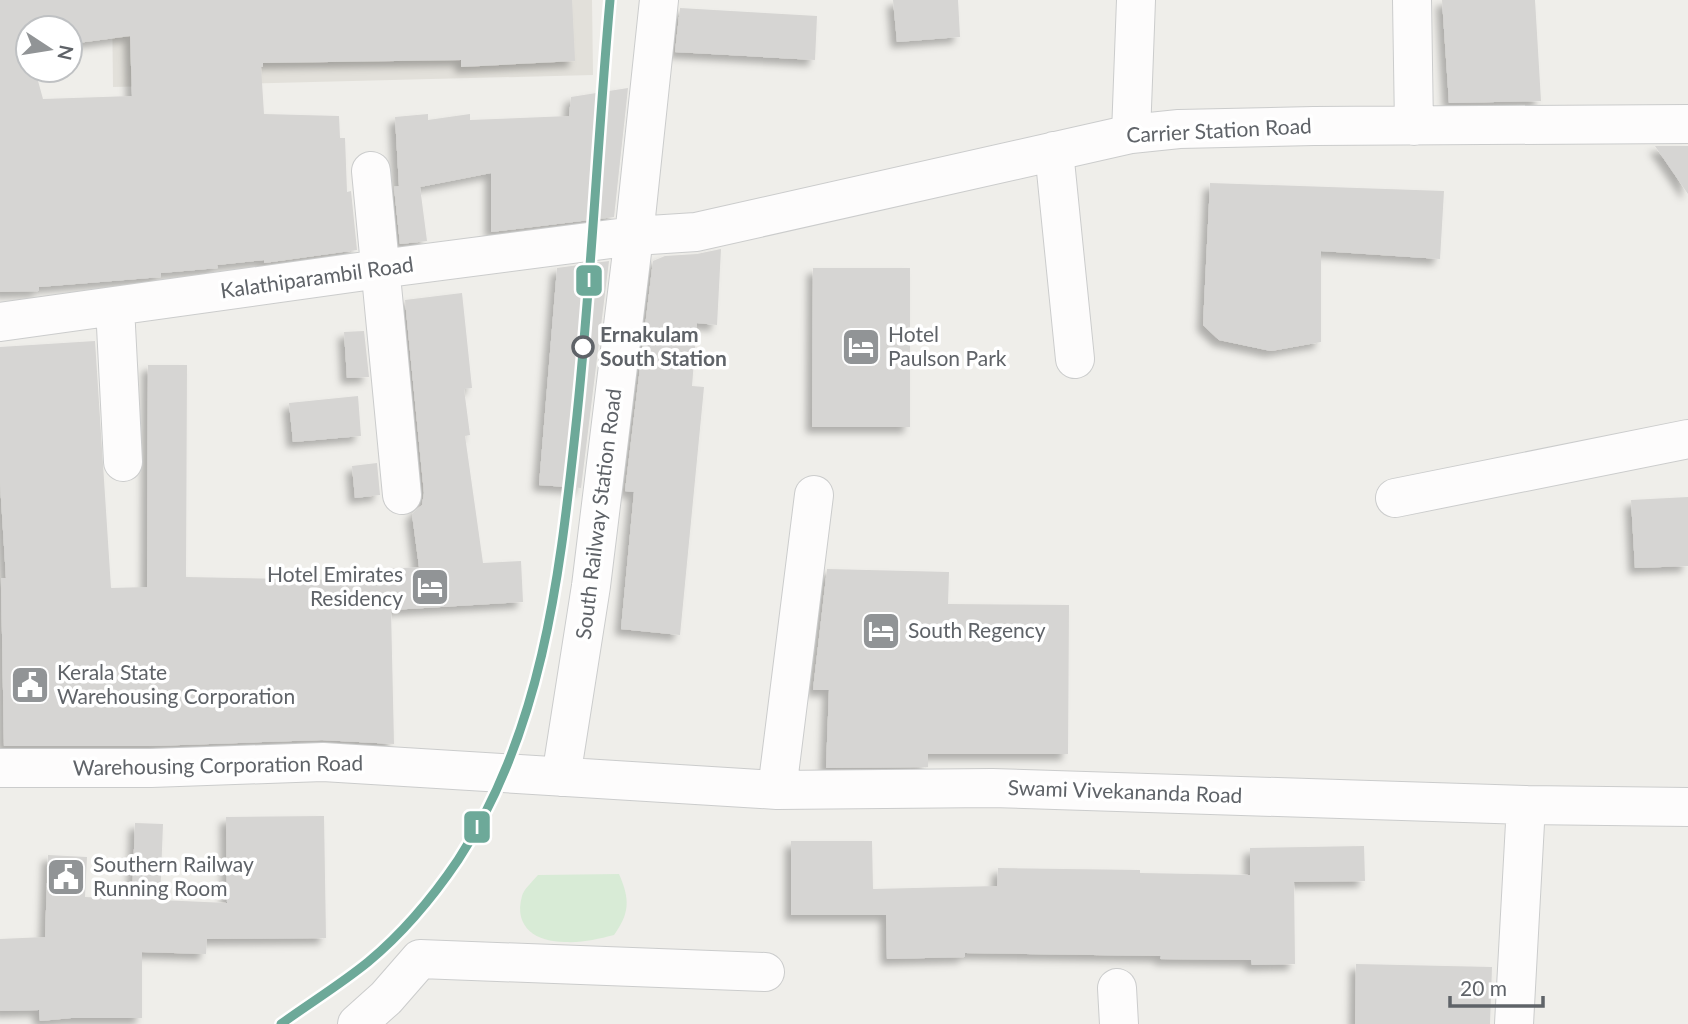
<svg xmlns="http://www.w3.org/2000/svg" width="1688" height="1024" font-family="Lato,sans-serif">
	<style>
		.education { fill: #e2e0da }
		.green { fill: #d8ebd6 }
		.building { fill: #d6d5d3; fill-rule: evenodd; filter: url(#shadow) }
		.lines { fill: none; stroke-linecap: round; stroke-linejoin: round }
		.minor-casing { stroke: #cbcccc; stroke-width: 40 }
		.minor { stroke: #fdfcfc; stroke-width: 38 }
		.metro-1-casing { stroke: #fff; stroke-width: 14 }
		.metro-1 { stroke: #6da999; stroke-width: 9 }
		.stop-dot { fill: #fff; stroke: #5f6368; stroke-width: 3.5 }
		.labels { text-anchor: middle; stroke-width: 7; stroke-linejoin: round; paint-order: stroke }
		.street-label { font-size: 21px; fill: #5f6368; stroke: #fff }
		.stop-label { font-size: 21px; font-weight: bold; fill: #5f6368; stroke: #fff; text-anchor: start }
		.poi-label { font-size: 21px; fill: #5f6368; stroke: #fff; text-anchor: start }
		.line-badge { stroke: #fff; stroke-width: 2.5 }
		.badge-label { font-size: 19px; text-anchor: middle; font-weight: bold; fill: #fff }
	</style>
	<defs>
		<filter id="shadow"><feDropShadow dx="-6" dy="6" stdDeviation="3.5" flood-color="#0004"/></filter>
	</defs>
	<rect width="100%" height="100%" fill="#efeeea"/>
	<path class="education" d="M112,0h480l1,75 -480,12z"/>
	<path class="green" d="M619,874c11,25 11,39 -5,61 -16,4 -32,8 -49,7 -28,0 -52,-14 -43,-46 2,-7 11,-15 16,-21z"/>
	<path class="building" d="M0,0h572l3,61 -114,6v-7l-198,3v4h-2l3,47 75,2 1,22h5l2,54 4,-1 6,59 -93,13v-3l-47,5 1,3 -57,5v4l-122,10v4l-39,1zM28,28h42v16l60,-8 2,60 -89,3 -8,-29h-7z
		M893,0h65l2,37 -63,5z
		M1442,0h93l6,101 -92,2z
		M680,8l137,8 -2,44 -140,-8z
		M628,88l-14,129 -123,15v-59l-71,14 7,54 -27,3 -6,-57 5,-1 -4,-69 33,-3v6l42,-6v6l99,-4 2,-19z
		M1655,146h33v48z
		M1210,183l234,8 -4,68 -119,-8v91l-50,9 -52,-11 -16,-15z
		M721,249l-4,76 -20,-2 -5,63 12,1 -24,248 -59,-6 13,-137 -9,-1 28,-230 12,-5 32,-2z
		M609,261l-28,227 -42,-3 18,-217z
		M813,268h97v159h-98z
		M462,293l10,95 -8,1 6,46 -5,1 18,127 38,-2 2,41 -132,8 3,134 -72,-4 -171,6h-147l-3,-168h5l-6,-95v-136l95,-6 16,247 36,-1 1,-222h39l-1,212 152,3 -1,-8 82,-5 -7,-53 10,-9 2,-12 -19,-193z
		M364,331l5,46 -22,1 -3,-46z
		M358,396l3,40 -68,6 -4,-39z
		M377,463l3,32 -25,3 -3,-32z
		M1688,497v69l-53,2 -4,-68z
		M827,569l122,3 -1,32 121,1 -1,149h-140v13l-102,1 3,-78h-16z
		M324,816l2,122 -119,1 -1,15 -64,-2v66h-71l-31,3 -1,-11 -39,1v-72l45,-2 3,-82 39,2 -2,40 47,2 3,-76 28,1 -3,76 67,3 -1,-86z
		M791,841h81l1,48 124,-3 1,-18 142,2v3l110,2v-27l114,-2 1,35 -71,1 1,82 -43,1 -1,-5 -91,-1 1,-3 -196,-3v4l-78,2 -1,-44h-95z
		M1356,964l136,3 -2,57h-135z"/>
	<g class="lines">
		<g class="minor-casing">
			<path id="minor" d="M1412,0l2,126
				M1131,134l5,-134
				M1054,151l21,208
				M371,171l31,324
				M115,307l8,155
				M0,322l380,-53 254,-33 62,-4 435,-98 48,-5 135,-3 374,-2
				M1395,498l293,-59
				M0,768h151l172,-6 454,28 215,-2 534,17 162,2
				M561,777l30,-191 43,-350 25,-236
				M777,790l37,-295
				M1117,988l2,36
				M357,1024l29,-26 34,-39 345,13
				M1514,1024l12,-219"/>
		</g>
		<use href="#minor" class="minor"/>
		<g class="metro-1-casing">
			<path id="metro-1" d="M281,1024c29,-21 60,-40 87,-62 35,-29 65,-65 90,-102 83,-127 101,-278 117,-426 16,-144 22,-289 35,-434"/>
		</g>
		<use href="#metro-1" class="metro-1"/>
	</g>
	<defs>
		<g id="hotel-square" transform="scale(2.0125)"><rect x="-9" y="-9" width="18" height="18" rx="4" fill="#919496" stroke="#fff"/><path d="M-6-4.5h1.5V1H6V5H4.5V3h-9V5H-6ZM-4 0a1.8 1.8 0 1 1 3.6 0ZM.5 0V-2.5h3Q6-2.5 6 0Z" fill="#fff"/></g>
		<g id="civic-square" transform="scale(2.0125)"><rect x="-9" y="-9" width="18" height="18" rx="4" fill="#919496" stroke="#fff"/><path d="M-.6-6.5H3V-4.5H.6V-3L4-1V1h2V6H-6V1h2V-1L-.6-3ZM-1.2 2.5V6h2.4V2.5Z" fill="#fff"/></g>
	</defs>
	<g fill-rule="evenodd">
		<use href="#hotel-square" x="861" y="347"/>
		<use href="#hotel-square" x="430" y="587"/>
		<use href="#hotel-square" x="881" y="631"/>
		<use href="#civic-square" x="30" y="685"/>
		<use href="#civic-square" x="66" y="877"/>
	</g>
	<circle class="stop-dot" cx="583" cy="347" r="10"/>
	<g class="labels">
		<g class="street-label">
			<text transform="translate(1219 131) rotate(-3)" y="7">Carrier Station Road</text>
			<text transform="translate(317 278) rotate(-8)" y="7">Kalathiparambil Road</text>
			<text transform="translate(599 514) rotate(-83)" y="7">South Railway Station Road</text>
			<text transform="translate(218 766) rotate(-1)" y="7">Warehousing Corporation Road</text>
			<text transform="translate(1125 792) rotate(2)" y="7">Swami Vivekananda Road</text>
		</g>
		<g class="stop-label">
			<text x="600" y="342">Ernakulam<tspan x="600" dy="24">South Station</tspan></text>
		</g>
		<g class="poi-label">
			<text x="888" y="342">Hotel<tspan x="888" dy="24">Paulson Park</tspan></text>
			<text x="403" y="582" text-anchor="end">Hotel Emirates<tspan x="403" dy="24">Residency</tspan></text>
			<text x="908" y="638">South Regency</text>
			<text x="57" y="680">Kerala State<tspan x="57" dy="24">Warehousing Corporation</tspan></text>
			<text x="93" y="872">Southern Railway<tspan x="93" dy="24">Running Room</tspan></text>
		</g>
	</g>
	<g class="line-badge">
		<rect x="575" y="264" width="28" height="33" rx="7" fill="#6da999"/>
		<rect x="463" y="810" width="28" height="34" rx="7" fill="#6da999"/>
	</g>
	<g class="badge-label">
		<text x="589" y="287">I</text>
		<text x="477" y="834">I</text>
	</g>
	<g transform="translate(49 49) rotate(102)"><circle r="33" fill="#ffffff" stroke="#bfc1c3" stroke-width="2"/>
	<path d="M0-5L12 26L0 18L-12 26Z" fill="#919496"/>
	<text y="-10" font-size="19" font-weight="bold" text-anchor="middle" fill="#5f6368">N</text>
	</g>
	<path d="M1450 996v10h93v-10" fill="none" stroke="#5f6368" stroke-width="3.5"/>
	<text x="1460" y="996" font-size="21" fill="#5f6368" stroke="#ffffff" stroke-width="5" paint-order="stroke">20 m</text>
</svg>
